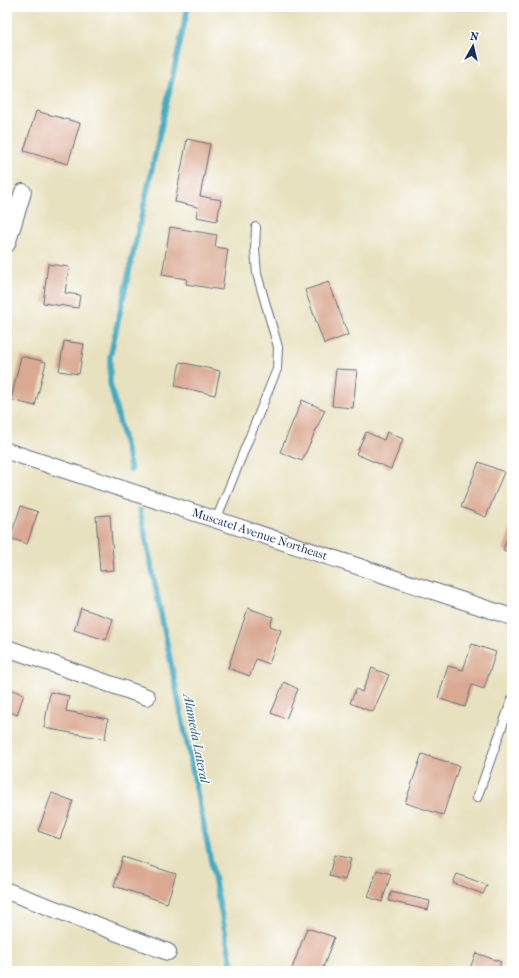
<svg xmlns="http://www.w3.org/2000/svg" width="519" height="978" font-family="'IM FELL French Canon',serif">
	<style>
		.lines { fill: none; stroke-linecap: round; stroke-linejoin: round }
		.stream { stroke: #42abc2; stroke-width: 5.5 }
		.building { fill: #daa991 }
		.lane-casing { stroke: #636d80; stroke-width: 10 }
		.street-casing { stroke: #636d80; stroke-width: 18 }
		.lane { stroke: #fff; stroke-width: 8 }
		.street { stroke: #fff; stroke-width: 16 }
		.labels { text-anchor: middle; stroke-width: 3; stroke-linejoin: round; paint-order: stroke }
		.street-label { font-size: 12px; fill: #1b2f5e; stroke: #fff }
		.water-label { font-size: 13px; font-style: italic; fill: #2b6186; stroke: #fff }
	</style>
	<rect width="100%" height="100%" fill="#fff"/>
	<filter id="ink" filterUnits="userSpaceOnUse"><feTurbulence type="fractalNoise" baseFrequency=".025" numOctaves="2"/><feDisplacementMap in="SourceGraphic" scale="8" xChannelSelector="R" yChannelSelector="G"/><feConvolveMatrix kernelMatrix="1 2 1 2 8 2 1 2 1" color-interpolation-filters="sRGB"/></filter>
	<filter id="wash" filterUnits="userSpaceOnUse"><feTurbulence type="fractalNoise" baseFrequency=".012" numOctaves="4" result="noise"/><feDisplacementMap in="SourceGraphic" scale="16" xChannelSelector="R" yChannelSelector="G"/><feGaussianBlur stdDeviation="0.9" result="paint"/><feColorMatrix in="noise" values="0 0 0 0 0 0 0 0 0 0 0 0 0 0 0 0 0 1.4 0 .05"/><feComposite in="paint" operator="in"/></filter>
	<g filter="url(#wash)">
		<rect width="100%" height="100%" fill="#e8e1bf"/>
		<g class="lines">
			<path class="stream" d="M131,470l-21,-87v-26l78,-350
				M140,510l93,461"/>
		</g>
		<g id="blocks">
			<path class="building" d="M36,111l44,12 -12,41 -44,-13z
				M187,139l23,5 -10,52 21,4 -4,21 -21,-4 2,-10 -23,-5z
				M170,227l47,8 -2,12 13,2 -6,41 -36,-6 1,-5 -25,-4z
				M48,264l21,3 -4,26 15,2 -2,13 -35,-5z
				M329,282l19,53 -24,9 -19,-54z
				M64,341l20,3 -5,30 -20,-3z
				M21,356l25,6 -11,44 -24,-6z
				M180,362l40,9 -5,24 -40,-9z
				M336,369l21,1 -4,38 -21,-2z
				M302,400l23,10 -23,51 -22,-9z
				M366,432l18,8 3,-8 16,7 -12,30 -35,-15z
				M479,462l25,10 -18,45 -25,-10z
				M21,506l17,6 -11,32 -17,-6z
				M110,515l4,55 -14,1 -4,-55z
				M512,525v28l-9,-3z
				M81,608l32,11 -7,21 -32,-10z
				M248,608l25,9 -3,9 11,4 -12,34 -13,-5 -6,17 -22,-8z
				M472,644l24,8 -12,37 -12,-4 -7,22 -27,-9 10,-32 15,4z
				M372,668l17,7 -16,37 -23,-9 6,-14 6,3z
				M284,682l14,7 -12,30 -15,-6z
				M7,688l17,6 -7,21 -10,-4z
				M50,692l19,4 -3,15 42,8 -3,20 -61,-11z
				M422,754l37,12 -16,49 -38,-12z
				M52,793l21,8 -13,38 -22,-8z
				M334,855l17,4 -6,21 -16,-4z
				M123,857l53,17 -9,29 -53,-17z
				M377,870l14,4 -9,28 -14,-5z
				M457,874l30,11 -4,9 -30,-11z
				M391,892l39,9 -2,9 -39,-9z
				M307,928l27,9 -12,34h-31z
				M476,953l25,9 -3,9h-29z"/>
		</g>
	</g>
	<g filter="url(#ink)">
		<use href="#blocks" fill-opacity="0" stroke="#636d80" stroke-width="1"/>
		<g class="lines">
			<g class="lane-casing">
				<path id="lane" d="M216,520l61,-151 1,-22 -21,-73 -2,-25 1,-22
					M477,798l35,-99"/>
			</g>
			<g class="street-casing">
				<g id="street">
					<path d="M7,244l16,-52"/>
					<path id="s1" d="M7,451l505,166"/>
					<path d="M7,648l140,49"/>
					<path d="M7,891l161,61"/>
				</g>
			</g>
			<use href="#lane" class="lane"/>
			<use href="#street" class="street"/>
		</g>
	</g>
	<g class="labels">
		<g class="street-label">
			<text dy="4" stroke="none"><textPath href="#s1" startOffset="266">Muscatel Avenue Northeast</textPath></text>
		</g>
		<g class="water-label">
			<text transform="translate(197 738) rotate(79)" y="5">Alameda Lateral</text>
		</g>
	</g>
	<rect width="519" height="978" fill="none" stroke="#fff" stroke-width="24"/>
	<g transform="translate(473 46) rotate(8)" stroke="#ffffff" stroke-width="3" paint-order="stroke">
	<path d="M0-3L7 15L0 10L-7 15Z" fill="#1b2f5e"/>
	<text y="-6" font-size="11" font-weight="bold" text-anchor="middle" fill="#1b2f5e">N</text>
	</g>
</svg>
